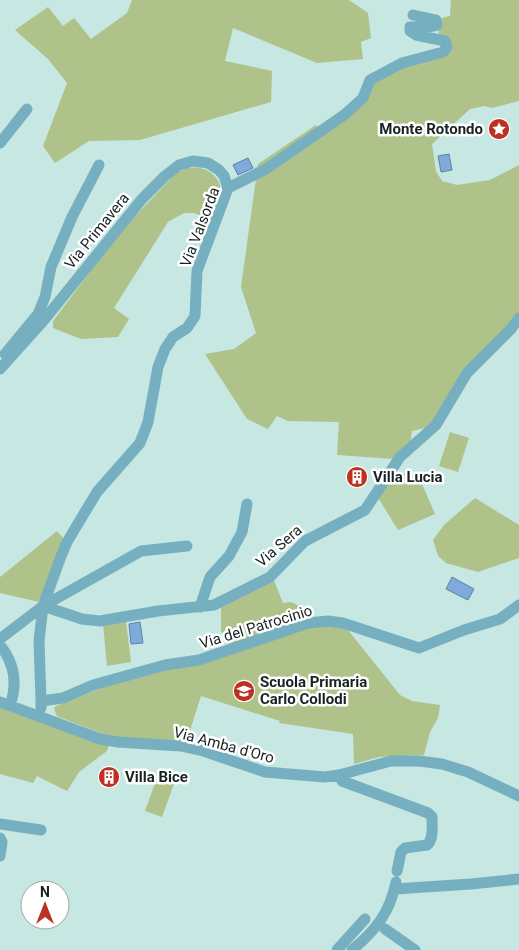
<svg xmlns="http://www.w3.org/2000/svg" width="519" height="950" font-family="Roboto,sans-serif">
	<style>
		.green { fill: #afc28a }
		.water { fill: #7eabd9; stroke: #5f82a2 }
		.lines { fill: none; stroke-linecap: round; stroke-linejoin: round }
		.minor { stroke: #76b0c0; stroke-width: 11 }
		.labels { text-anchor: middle; stroke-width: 5; stroke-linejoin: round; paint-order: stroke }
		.poi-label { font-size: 15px; font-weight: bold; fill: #172321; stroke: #fff; text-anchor: start }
		.street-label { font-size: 15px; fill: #172321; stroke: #fff }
	</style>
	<rect width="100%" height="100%" fill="#c6e7e2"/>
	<path class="green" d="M132,0h217l19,13 3,25 -10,4 2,17 -46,4 -84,-35 -8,33 47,10 -1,31 -131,38 -51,1 -34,22 -12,-17 24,-63 -19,-24 -33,-29 33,-23 15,19 11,-8 17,21 36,-26z
		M451,0h68v101l-27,7 -7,-2 -15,3 -38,35 4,27 6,10 15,4 33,-5 29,-15v149l-86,108 -8,6 -13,3 -2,15 -16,13 -57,-4 2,-33 -51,-1 -11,-5 -9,13 -21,-10 -42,-65 29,-5 22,-16 -15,-46 17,-123 58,-39 7,9 55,-56 66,-28c-6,-12 -7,-20 -2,-32l8,-2z
		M187,168c4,0 9,-1 12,0 11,1 24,13 21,24 -2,9 -6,18 -10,27l-16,-6h-10l-16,9 -54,86 15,11 -11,18 -37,2 -28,-11v-7l67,-89 56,-59z
		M450,432l19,6 -11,34 -19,-6z
		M408,472l14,12 13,30 -37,16 -21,-34 11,-16z
		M475,498l44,27v33l-41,14 -32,-9 -8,-7 -5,-16 11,-15z
		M57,531l7,8 -25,63 -39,-9v-16z
		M273,578l10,25 8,-1 10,5 2,7 -3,8 -71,23 -8,-14v-27z
		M126,622l5,40 -24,4 -4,-42z
		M314,625h30l56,70 12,6 28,4 -2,13 -8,14 -6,23 -45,2 -25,7 -1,-30 -74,-11 1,-2 -79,-25 -15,47 -75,-6 -52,-20 -3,-2 -2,-8 47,-19z
		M0,705l109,40 -2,6 -28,21 -12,19 -30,-15 -4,7 -33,-9z
		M158,775l17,6 -13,36 -17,-6z"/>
	<path class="water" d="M449,154l3,16 -11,2 -3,-16z
		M248,158l5,10 -15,7 -5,-10z
		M452,577l22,12 -6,11 -22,-11z
		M140,622l3,21 -12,1 -2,-20z"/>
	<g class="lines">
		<path class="minor" d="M0,143l27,-34
			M5,354l33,-40 7,-17 6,-30 21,-50 27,-52
			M0,369l44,-49 98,-121 23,-23 14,-11 14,-4 15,2 11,7 5,6 4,12
			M43,606l39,13 18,2 58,-10 56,-6 56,-28 35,-36 60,-31 35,-53 36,-32 31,-52 44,-44 8,-11
			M200,607l10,-30 19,-21 13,-24 5,-28
			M0,639l43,-33 98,-55 46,-5
			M0,645c14,18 18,38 10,60
			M41,701l-2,-60 4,-35 17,-47 7,-17 30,-50 43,-49 8,-21 10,-55 7,-18 8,-12 14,-9 8,-12 2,-45 31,-83 38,-19 78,-54 19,-17 7,-18 32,-17 41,-11 4,-5 -2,-6 -29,-6 -6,-4v-4c8,-1 19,1 27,-2l-1,-5 -23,-5
			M0,702l100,37 18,3 63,4 22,5 62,21 60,5 14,-2 52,-14h28l23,3 26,8 51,24
			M41,708v-7l22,-3 30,-13 72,-20 34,-5 109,-37 20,-2 15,2 76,25 45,-18 36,-11 19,-14
			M339,775l3,6 86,32 4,4c0,10 2,22 -5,28l-22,3 -4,4 -4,19
			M0,824l41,6
			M0,838l2,4 -2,14
			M395,889l76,-5 48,-5
			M385,929l30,21
			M337,950l28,-31
			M352,950c23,-19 38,-37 44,-68"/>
	</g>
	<defs>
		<g id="sight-disc" transform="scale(1.125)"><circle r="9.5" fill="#bd3022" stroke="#fff"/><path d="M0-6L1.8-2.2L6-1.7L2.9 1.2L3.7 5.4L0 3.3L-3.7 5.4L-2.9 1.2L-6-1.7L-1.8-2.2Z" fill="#fff"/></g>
		<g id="building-disc" transform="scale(1.125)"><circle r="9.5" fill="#bd3022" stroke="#fff"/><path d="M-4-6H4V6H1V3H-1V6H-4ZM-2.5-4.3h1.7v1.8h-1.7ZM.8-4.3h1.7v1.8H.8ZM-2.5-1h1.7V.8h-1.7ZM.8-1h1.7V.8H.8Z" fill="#fff"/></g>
		<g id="school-disc" transform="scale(1.125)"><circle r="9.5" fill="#bd3022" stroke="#fff"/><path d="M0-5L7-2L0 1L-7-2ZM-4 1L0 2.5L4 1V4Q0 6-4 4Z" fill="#fff"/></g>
	</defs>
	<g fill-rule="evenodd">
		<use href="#sight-disc" x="499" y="129"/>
		<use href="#building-disc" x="357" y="477"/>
		<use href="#school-disc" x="244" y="691"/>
		<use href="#building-disc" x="109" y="777"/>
	</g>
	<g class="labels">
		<g class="poi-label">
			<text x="483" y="134" text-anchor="end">Monte Rotondo</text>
			<text x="373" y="482">Villa Lucia</text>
			<text x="260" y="687">Scuola Primaria<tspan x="260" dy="17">Carlo Collodi</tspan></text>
			<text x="125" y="782">Villa Bice</text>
		</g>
		<g class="street-label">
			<text transform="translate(200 227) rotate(-69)" y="5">Via Valsorda</text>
			<text transform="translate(97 231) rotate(-51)" y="5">Via Primavera</text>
			<text transform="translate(279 546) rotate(-41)" y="5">Via Sera</text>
			<text transform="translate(256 627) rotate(-17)" y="5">Via del Patrocinio</text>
			<text transform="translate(224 745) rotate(15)" y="5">Via Amba d'Oro</text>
		</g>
	</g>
	<g transform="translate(45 905)"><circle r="24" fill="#ffffff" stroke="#a2a7a6"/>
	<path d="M0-4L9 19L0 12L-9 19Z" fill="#bd3022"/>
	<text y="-8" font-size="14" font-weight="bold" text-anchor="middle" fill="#172321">N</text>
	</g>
</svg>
